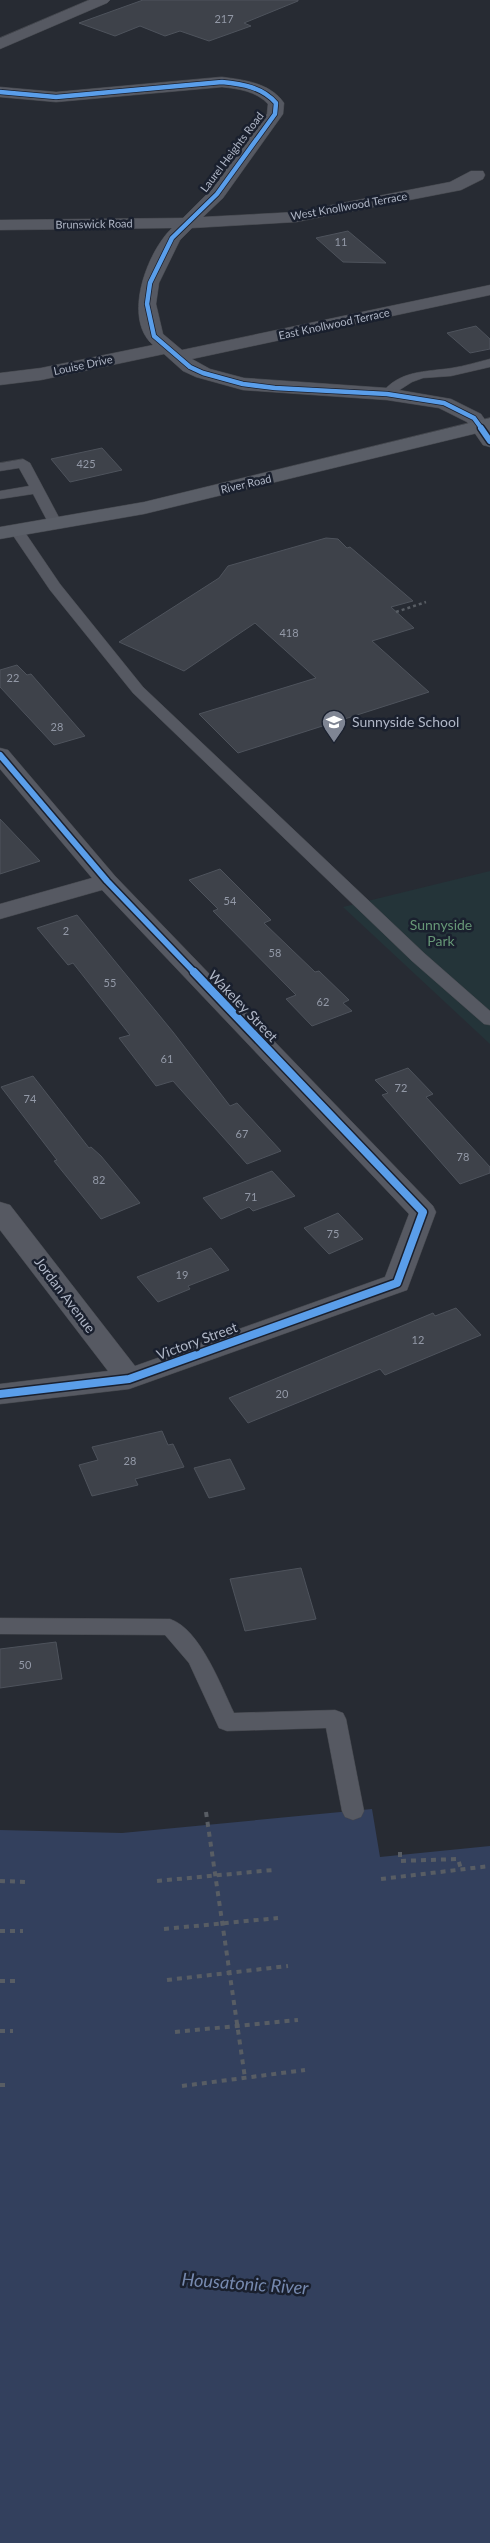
<svg xmlns="http://www.w3.org/2000/svg" width="490" height="2543" font-family="Lato,sans-serif">
	<style>
		.green { fill: #243439 }
		.water { fill: #33405d }
		.building { fill: #3e424a; stroke: #4e535c }
		.lines { fill: none; stroke-linecap: round; stroke-linejoin: round }
		.service-casing { stroke: #43464c; stroke-width: 1 }
		.minor-casing { stroke: #43464c; stroke-width: 1 }
		.tertiary-casing { stroke: #43464c; stroke-width: 1 }
		.secondary-casing { stroke: #43464c; stroke-width: 1 }
		.path-far1 { stroke: #585d64; stroke-width: 2.5; stroke-dasharray: 3 3; stroke-linecap: butt }
		.path { stroke: #585d64; stroke-width: 4; stroke-dasharray: 5 5; stroke-linecap: butt }
		.service { fill: #565962; fill-rule: evenodd }
		.minor { fill: #565962; fill-rule: evenodd }
		.tertiary { fill: #565962; fill-rule: evenodd }
		.secondary { fill: #5a5e67; fill-rule: evenodd }
		.cycleway-far2-casing { stroke: #1a202e; stroke-width: 6 }
		.cycleway-far1-casing { stroke: #1a202e; stroke-width: 9 }
		.cycleway-casing { stroke: #1a202e; stroke-width: 11 }
		.cycleway-far2 { stroke: #5a9eea; stroke-width: 4.5 }
		.cycleway-far1 { stroke: #5a9eea; stroke-width: 6 }
		.cycleway { stroke: #5a9eea; stroke-width: 8 }
		.labels { text-anchor: middle; stroke-width: 5; stroke-linejoin: round; paint-order: stroke }
		.number-label { font-size: 11px; fill: #9399a7 }
		.far-street-label { font-size: 11px; fill: #afb6c6; stroke: #1a202e }
		.poi-label { font-size: 14px; fill: #afb6c6; stroke: #1a202e; text-anchor: start }
		.park-label { font-size: 14px; fill: #669776; stroke: #1a202e }
		.street-label { font-size: 14px; fill: #afb6c6; stroke: #1a202e }
		.near-water-label { font-size: 18px; font-style: italic; fill: #7689af; stroke: #1a202e }
	</style>
	<rect width="100%" height="100%" fill="#272b33"/>
	<path class="green" d="M490,871v173l-147,-137z"/>
	<path class="water" d="M372,1809l8,48 110,-11v697h-490v-713l122,3z"/>
	<path class="building" d="M143,0h155v1l-54,22 7,3 -42,15 -29,-10 -15,5 -25,-10 -25,10 -36,-13z
		M348,231l38,32 -43,-1 -27,-24z
		M476,326l14,13v10l-20,4 -23,-20z
		M102,448l20,22 -52,12 -19,-23z
		M326,538l12,1 9,9 3,-1 63,54 -22,6 23,21 -42,13 57,51 -191,61 -39,-39 117,-36 -61,-55 -71,48 -65,-29 100,-64 9,-12z
		M17,665l10,10 4,-1 54,62 -31,9 -54,-58v-17z
		M0,819l40,42 -40,13z
		M220,869l51,51 -7,3 51,49 4,-1 30,29 -6,3 9,8 -40,15 -26,-27 10,-4 -83,-84 5,-2 -29,-29z
		M77,915l96,117 57,74 7,-3 44,48 -34,13 -74,-83 -17,5 -37,-48 11,-3 -57,-72 -5,2 -31,-37z
		M408,1068l25,26 -7,3 64,70v6l-30,11 -78,-89 6,-2 -13,-13z
		M33,1076l56,72 2,-1 10,9 39,47 -39,16 -47,-58 3,-1 -56,-73z
		M272,1171l23,25 -42,15 -4,-4 -28,12 -18,-21z
		M338,1213l25,26 -34,15 -25,-26z
		M211,1248l18,22 -41,16 2,3 -32,13 -21,-25z
		M456,1308l25,27 -96,40 -5,-6 -132,54 -19,-25 204,-85 2,3z
		M162,1431l6,14 5,-1 11,23 -49,12 3,6 -46,11 -13,-31 19,-5 -6,-13z
		M230,1459l15,30 -36,9 -15,-30z
		M301,1568l15,51 -71,12 -15,-52z
		M56,1642l6,37 -62,9v-39z"/>
	<g class="lines">
		<g class="service-casing">
			<path id="service" d="M490,359v8l-39,9 -28,2 -11,4 -25,16 -6,-4c18,-24 44,-22 71,-26 13,-2 25,-6 38,-9z
				M23,459l7,4 33,62 -2,3h-10l-18,-34 -33,5v-8l29,-5 -10,-18 -19,3v-8z
				M17,527l5,1 38,56 83,103 281,266 66,58v14l-6,-1 -72,-63 -279,-268 -83,-103 -40,-59z
				M0,1618l170,1c30,10 51,67 64,94l101,-3 8,3 3,6 18,92 -3,6 -8,3 -8,-3 -3,-6 -16,-83 -99,3 -8,-3 -30,-65 -24,-28 -165,-1z"/>
		</g>
		<g class="minor-casing">
			<path id="minor" d="M222,77c23,3 48,6 62,26l-1,11 -60,84 -20,19 93,-5 154,-30 21,-11h12l2,4 -2,4 -22,11 -165,32 -104,6 -12,12 -21,43 -3,21 7,30 19,16 308,-65v10l-298,64 18,10 34,9 143,10 64,11 30,15 9,13v20l-7,-2 -16,-23 -28,-14 -52,-8 -144,-10 -47,-13 -13,-6 -19,-17 -123,26 -41,5v-12l41,-5 112,-23c-31,-27 -6,-93 19,-117l-172,2v-10l183,-2 28,-28 56,-76 1,-10c-12,-13 -29,-15 -46,-17l-166,15 -56,-5v-10l56,5z
				M0,748l8,2 107,126 318,330 3,6 -29,78 -278,99 -129,15v-20l108,-13 -108,-141v-28l10,3 125,161 250,-89 24,-63 -307,-324 -102,29v-15l92,-26 -92,-109z"/>
		</g>
		<g class="tertiary-casing">
			<path id="tertiary" d="M89,0h21l-3,3 -107,46v-11z"/>
		</g>
		<g class="secondary-casing">
			<path id="secondary" d="M490,418v12l-346,84 -144,25v-12l144,-25z"/>
		</g>
		<path class="path-far1" d="M396,612l30,-10"/>
		<path class="path" d="M206,1812l39,266
			M400,1852v9l58,-2 3,10
			M381,1879l109,-13
			M0,1881l27,1
			M157,1881l116,-11
			M164,1929l114,-11
			M0,1931h23
			M167,1980l121,-14
			M0,1981h17
			M0,2031h13
			M175,2032l123,-12
			M0,2085h8
			M182,2086l123,-16"/>
		<use href="#service" class="service"/>
		<use href="#minor" class="minor"/>
		<use href="#tertiary" class="tertiary"/>
		<use href="#secondary" class="secondary"/>
		<g class="cycleway-far2-casing">
			<path id="cycleway-far2" d="M0,92l56,5 166,-15c20,2 40,5 54,21l-1,11 -58,80 -45,44 -22,45 -3,21 7,32 36,31 13,6 40,11 32,4 112,6 57,9 30,15 8,11"/>
		</g>
		<g class="cycleway-far1-casing">
			<path id="cycleway-far1" d="M481,428l9,13
				M0,755l107,126 88,92"/>
		</g>
		<g class="cycleway-casing">
			<path id="cycleway" d="M0,1394l129,-15 268,-96 26,-71 -229,-240"/>
		</g>
		<use href="#cycleway-far2" class="cycleway-far2"/>
		<use href="#cycleway-far1" class="cycleway-far1"/>
		<use href="#cycleway" class="cycleway"/>
	</g>
	<defs>
		<g id="school-pin" transform="scale(1.25)"><path d="M0 17L-7.5 6A9.5 9.5 0 1 1 7.5 6Z" fill="#7f8593" stroke="#1a202e"/><path d="M0-5L7-2L0 1L-7-2ZM-4 1L0 2.5L4 1V4Q0 6-4 4Z" fill="#fff"/></g>
	</defs>
	<g fill-rule="evenodd">
		<use href="#school-pin" x="334" y="722"/>
	</g>
	<g class="labels">
		<g class="number-label">
			<text x="224" y="23">217</text>
			<text x="341" y="246">11</text>
			<text x="86" y="468">425</text>
			<text x="289" y="637">418</text>
			<text x="13" y="682">22</text>
			<text x="57" y="731">28</text>
			<text x="230" y="905">54</text>
			<text x="66" y="935">2</text>
			<text x="275" y="957">58</text>
			<text x="110" y="987">55</text>
			<text x="323" y="1006">62</text>
			<text x="167" y="1063">61</text>
			<text x="401" y="1092">72</text>
			<text x="30" y="1103">74</text>
			<text x="242" y="1138">67</text>
			<text x="463" y="1161">78</text>
			<text x="99" y="1184">82</text>
			<text x="251" y="1201">71</text>
			<text x="333" y="1238">75</text>
			<text x="182" y="1279">19</text>
			<text x="418" y="1344">12</text>
			<text x="282" y="1398">20</text>
			<text x="130" y="1465">28</text>
			<text x="25" y="1669">50</text>
		</g>
		<g class="far-street-label">
			<text transform="translate(232 152) rotate(-53)" y="4">Laurel Heights Road</text>
			<text transform="translate(349 206) rotate(-10)" y="4">West Knollwood Terrace</text>
			<text transform="translate(94 224) rotate(-1)" y="4">Brunswick Road</text>
			<text transform="translate(334 324) rotate(-12)" y="4">East Knollwood Terrace</text>
			<text transform="translate(83 365) rotate(-12)" y="4">Louise Drive</text>
			<text transform="translate(246 484) rotate(-13)" y="4">River Road</text>
		</g>
		<g class="poi-label">
			<text x="352" y="727">Sunnyside School</text>
		</g>
		<g class="park-label">
			<text x="441" y="930">Sunnyside<tspan x="441" dy="16">Park</tspan></text>
		</g>
		<g class="street-label">
			<text transform="translate(243 1006) rotate(46)" y="5">Wakeley Street</text>
			<text transform="translate(65 1295) rotate(53)" y="5">Jordan Avenue</text>
			<text transform="translate(197 1341) rotate(-20)" y="5">Victory Street</text>
		</g>
		<g class="near-water-label">
			<text transform="translate(245 2284) rotate(4)" y="6">Housatonic River</text>
		</g>
	</g>
</svg>
